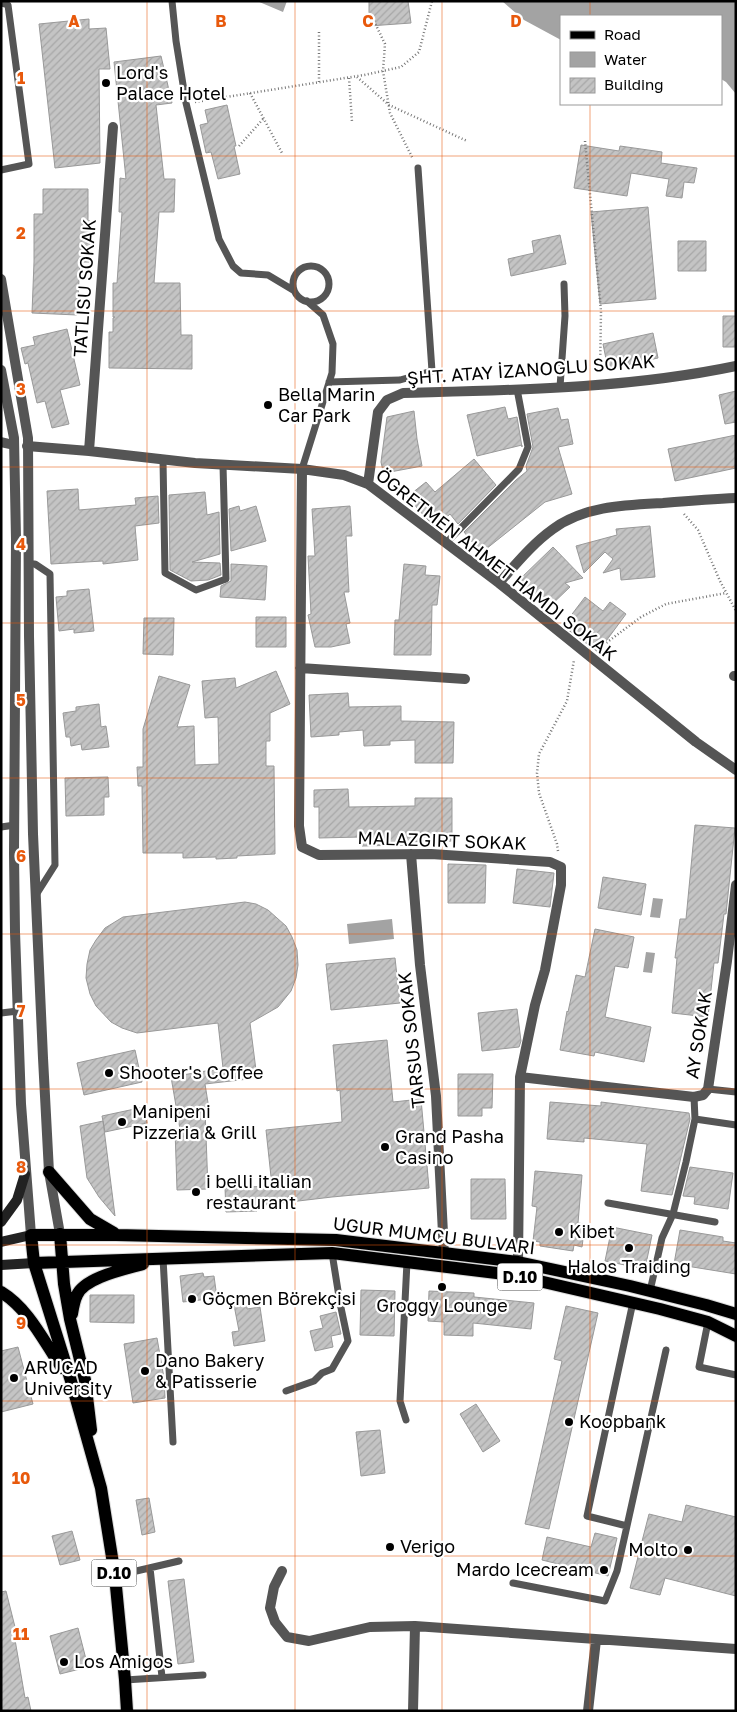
<svg xmlns="http://www.w3.org/2000/svg" width="737" height="1712" font-family="'Golos Text',sans-serif">
	<style>
		.water { fill: #a3a3a3 }
		.building { fill: url(#building-hatch); stroke: #999 }
		.lines { fill: none; stroke-linecap: round; stroke-linejoin: round }
		.primary-casing { stroke: #dbdbdb; stroke-width: 14 }
		.path { stroke: #777; stroke-width: 2.5; stroke-dasharray: 1 2.5; stroke-linecap: butt }
		.service { stroke: #555; stroke-width: 7 }
		.minor { stroke: #555; stroke-width: 10 }
		.tertiary { stroke: #555; stroke-width: 10 }
		.secondary { stroke: #222; stroke-width: 10 }
		.primary { stroke: #000; stroke-width: 12 }
		.grid { fill: none; stroke: #e8590c; stroke-width: 1; stroke-opacity: 0.55 }
		.poi-dot { fill: #000; stroke: #fff; stroke-width: 2 }
		.labels { text-anchor: middle; stroke-width: 4.5; stroke-linejoin: round; paint-order: stroke }
		.shield { fill: #fff; stroke: #4c4c4c; stroke-width: 1 }
		.shield-label { font-size: 16px; font-weight: bold; fill: #000 }
		.poi-label { font-size: 18px; fill: #000; stroke: #fff; text-anchor: start }
		.street-label { font-size: 18px; fill: #000; stroke: #fff }
		.grid-label { font-size: 16px; text-anchor: middle; font-weight: bold; fill: #e8590c; stroke: #fff; stroke-width: 4.5; stroke-linejoin: round; paint-order: stroke }
	</style>
	<defs>
		<pattern id="building-hatch" width="6" height="6" patternUnits="userSpaceOnUse" patternTransform="scale(1.25)"><rect width="6" height="6" fill="#c4c4c4"/><path d="M-1 1l2-2M0 6l6-6M5 7l2-2" fill="none" stroke="#a7a7a7"/></pattern>
	</defs>
	<rect width="100%" height="100%" fill="#fff"/>
	<path class="water" d="M257,1h30l-4,11z
		M502,1h234v93l-10,-12 -5,-3v-63h-160v24l-37,-20z
		M653,898l10,1 -3,19 -10,-1z
		M392,919l2,20 -45,5 -2,-20z
		M646,952l9,1 -3,20 -9,-1z"/>
	<path class="building" d="M369,1h39l3,22 -42,3z
		M89,19v10l17,-1 4,41h-11l1,94 -45,5 -16,-144z
		M161,56l11,47 -16,2 8,74h11l-1,33h-15l-5,71h26l1,52h11v34l-83,-1v-36h4v-14l2,-1h-2v-34h4l5,-71h-3l1,-34 6,1 -12,-117z
		M227,105l9,41h-2l6,28 -22,5 -7,-27 -5,1 -6,-28 8,-2 -3,-13z
		M581,145l38,6 1,-5 42,6 -1,11 36,5 -3,15 -10,-1 -2,16 -16,-2 3,-17 -38,-6 -4,23 -53,-8z
		M43,189h45v32h2v41h-10l-3,53 -45,-2 2,-51v-48h9z
		M648,207l8,92 -56,5 -9,-92z
		M560,235l6,29 -55,12 -3,-17 26,-6 -2,-12z
		M678,241h28v30h-28z
		M723,316h13v31h-13z
		M67,329l13,56 -20,5 9,34 -17,4 -7,-27 -8,2 -9,-40 -3,1 -4,-16 14,-3 -2,-8z
		M653,333l5,25 -50,11 -5,-25z
		M736,391v31l-11,2 -6,-29z
		M505,407l3,12 9,-2 5,30v-2l-45,11 -10,-41z
		M558,408l3,12 7,-1 5,25 -15,3 14,47 -27,8 -64,51 -17,-21 52,-52 11,-9 -1,-5 7,-19 -6,-33z
		M414,411l3,28 5,27 -32,6 -7,-1 -2,-9 6,-45z
		M736,435v33l-61,13 -7,-32z
		M474,459l22,26 -38,39 -8,-10 -14,13 -8,-7 -21,-23 19,-15 9,10z
		M78,489l1,21 57,-5 -1,-7 23,-2 1,27 -24,3 3,34 -35,4v-3l-52,3 -4,-73z
		M205,492l2,23 12,-3 1,42 -28,8 28,1 1,12 -13,5 -17,1 -21,-11 -1,-75z
		M239,506l1,5 16,-5 10,35 -35,10 -2,-42z
		M350,506l2,30h-6l3,56h-5l6,31 -4,1 4,19 -19,4h-16l-7,-32 3,-1 -3,-58h7l-3,-47z
		M650,526l5,51 -34,3 -1,-12 -17,5 10,-14 -8,-7 -21,21 -8,-27 41,-11 -1,-6z
		M553,547l30,31 -18,5 5,4 -23,22 -29,-28z
		M231,564l36,2 -2,34 -45,-3 1,-11 10,-5z
		M404,564l22,2 -1,9 15,1 -3,29h-5l-1,50h-37l1,-35h4z
		M89,589l5,42 -20,2v-4l-15,2 -3,-34 11,-1v-5z
		M585,597l18,14 7,-9 16,12 -28,38 -35,-26z
		M256,617h30v30h-30z
		M144,618h30l-1,37 -30,-1z
		M276,671l14,33 -20,9v28h-4v25h8l1,88 -38,2v2l-21,1v-2l-33,1v-5h-40l-1,-67h-4l-1,-19h6v-38l16,-53 31,9 -13,42 17,-1 1,39 24,-1 -1,-47 -13,1 -3,-37 33,-3 1,10z
		M348,693l1,14 52,-1v15l53,1 -1,41h-38v-23l-25,1v4l-26,1 -1,-16 -24,2v3l-28,2 -2,-42z
		M99,704l2,23 5,-1 3,21 -27,3 -1,-6 -10,2 -1,-9h-4l-3,-24 13,-2v-4z
		M108,777l1,20h-5v18l-38,1 -1,-38z
		M348,789l1,18 66,-1v-8h37v43l-48,1v3l-42,1 -1,-9 -42,1v-31h-5v-17z
		M695,825l40,3 -9,86h-2l-6,49h-4l-6,54 -36,-4 5,-55h-2l5,-39h6z
		M448,864l38,1 -1,38h-37z
		M517,869l37,4 -4,34 -37,-4z
		M603,877l43,7 -5,31 -43,-7z
		M245,902l11,2 12,6 18,16 6,11 5,13 1,15 -2,13 -5,13 -13,16 -28,16 7,55 -52,6 4,25h-4l3,80 -31,1 -2,-61h5l-9,-52 52,-9 -5,-45 -81,10 -15,-5 -11,-6 -15,-16 -6,-12 -4,-16 1,-14 3,-14 6,-10 9,-12 18,-11z
		M595,929l39,8 -6,31 -13,-2 -10,51 46,10 -7,35 -49,-10 -1,4 -34,-6 7,-39 1,1 8,-37 9,2z
		M395,958l5,45 -69,7 -5,-46z
		M517,1009l4,32 -2,6 -37,4 -4,-38z
		M387,1040l6,62 28,-3 8,89 -97,9 -76,9 1,5 -31,1 -1,-24 47,-2 -6,-56 76,-8 -2,-32 -3,1 -4,-46z
		M135,1050l7,32 -58,13 -7,-32z
		M458,1074h35l-1,34h-10v8h-24z
		M550,1102l51,4v-4l88,11 1,6 -18,76 -31,-4 6,-47 -63,-6v4l-37,-3z
		M144,1107l3,16 -42,9 -3,-16z
		M103,1121l12,95 -16,-19 -12,-19 -7,-52z
		M690,1167l43,6 -5,36 -34,-5 1,-7 -12,-1z
		M535,1171l47,4 -4,48 7,1 -3,23 -8,-2 -1,6 -33,-5v-4l-7,-1 4,-34 -5,-1z
		M471,1179h34l1,40h-35z
		M612,1227l40,8 -7,34 -40,-8z
		M680,1230l43,7v4l13,2v31l-62,-10z
		M203,1273l1,4 10,-1 3,22 -34,4 -3,-26z
		M361,1290l34,1 -1,45 -34,-1z
		M429,1291l45,2v4l60,6 -3,26 -58,-6v13l-29,-1v-13l-16,-1z
		M90,1295h44v28l-44,-1z
		M247,1303v6l13,-2 5,34 -31,5 -2,-14 7,-1 -5,-26z
		M566,1306l32,7 -49,216 -24,-5 37,-163 -8,-2z
		M336,1312l5,22 -10,2 2,11 -18,4 -5,-20 13,-3 -3,-12z
		M157,1338l7,40 1,20 -32,5 -9,-59z
		M18,1347l15,57 -32,8v-61z
		M476,1404l24,37 -17,11 -23,-38z
		M380,1430l5,43 -24,3 -5,-44z
		M149,1498l6,34 -13,3 -6,-35z
		M686,1505l50,12v79l-71,-18 -5,17 -30,-7 19,-74 33,8z
		M72,1531l8,29 -20,5 -8,-29z
		M595,1533l22,5 -9,38 -66,-16 5,-23 44,10z
		M184,1579l10,83 -16,2 -10,-83z
		M6,1591l9,36 -2,1 12,70 3,-1 3,14h-30v-119z
		M78,1628l10,39 -28,7 -10,-38z"/>
	<g class="lines">
		<g class="primary-casing">
			<path id="primary" d="M49,1172l41,47 24,14
				M60,1234l4,50 6,35 15,61 6,50
				M34,1263l298,-10 181,22 147,34 48,13 28,14
				M1,1292c28,17 43,50 61,76
				M72,1314c1,-6 2,-13 5,-19 8,-18 49,-26 66,-31
				M127,1711l-2,-31 -10,-104 -14,-88 -30,-107 -37,-118 -3,-28h85l220,5 182,22 112,24 76,19 30,9"/>
		</g>
		<path class="path" d="M374,21l11,23 -2,27 7,42 23,46
			M357,77l32,28 78,36
			M349,78l3,44
			M319,82v-50
			M250,93l32,60
			M195,102l169,-27 37,-8 18,-15 13,-51
			M585,141l16,170 -1,63
			M239,146l25,-28
			M684,514l14,16 22,51 16,30
			M598,649l43,-32 25,-13 60,-11
			M558,851l-1,-7 -18,-51 -2,-20 2,-19 28,-53 7,-41"/>
		<path class="service" d="M172,1l4,40 10,62 33,136 14,27 8,7 27,2 25,15
			M1,3l7,2 21,159 -28,6
			M293 284a18 18 0 1 1 36 0a18 18 0 1 1-36 0Z
			M329,382l71,-2 32,-9 -14,-203
			M560,387l5,-71 -1,-32
			M163,460l2,113 31,17 30,-11 -3,-114
			M302,469l30,-96 1,-29 -10,-29 -16,-14
			M447,542l72,-73 9,-22 -11,-58
			M29,564h6l15,10 5,291 -19,30
			M1,827l14,-2
			M1,1013l17,-2
			M708,1089l28,3
			M695,1119l41,6
			M608,1203l107,19
			M163,1258l10,184
			M650,1291l12,-53 11,-24 13,-52 9,-43 -1,-22
			M708,1322l-9,45 37,8
			M286,1391l28,-10 8,-8 10,-4 16,-28 -8,-38 -8,-50
			M406,1420l-6,-19 7,-139
			M627,1526l-40,-10 46,-214
			M150,1568l12,109
			M115,1576l64,-15
			M513,1583l92,18 12,-30 49,-221
			M125,1680l78,-5"/>
		<path class="minor" d="M1,442l13,3
			M27,446l62,5 106,12 107,6 42,6 24,9 131,99 197,159 40,28
			M89,451l24,-324
			M302,469l-3,357 3,21 17,8 112,-1 119,8 11,5v18l-16,85 -10,35 -15,72 -2,185
			M368,484l10,-72 9,-12 16,-7c111,-3 223,-4 333,-27
			M499,583c17,-19 33,-39 54,-54 31,-23 73,-24 110,-26 24,-2 49,-4 73,-5
			M300,668l165,11
			M734,676h2
			M411,854l9,111 16,131 8,157
			M520,1077l174,20 9,-2 5,-6 19,-128 9,-76
			M282,1571l-8,16 -4,21 5,14 12,15 22,4 61,-14 45,-1 321,23
			M413,1711l2,-85
			M588,1711l8,-71"/>
		<path class="tertiary" d="M1,279l27,159 1,198 4,198 10,224 6,114 11,62
			M1,370l13,68 2,101 -2,314 1,79 6,172 10,131"/>
		<path class="secondary" d="M1,1222l16,-22 8,-26
			M1,1242l30,-7
			M1,1265l33,-2"/>
		<use href="#primary" class="primary"/>
	</g>
	<path class="grid" d="M147,1v1710M295,1v1710M442,1v1710M590,1v15M590,104v1607M1,156h735M1,311h735M1,467h735M1,623h735M1,778h735M1,934h735M1,1089h735M1,1245h735M1,1401h735M1,1556h735"/>
	<g class="poi-dot">
		<circle cx="106" cy="83" r="5"/>
		<circle cx="268" cy="405" r="5"/>
		<circle cx="109" cy="1073" r="5"/>
		<circle cx="122" cy="1122" r="5"/>
		<circle cx="385" cy="1147" r="5"/>
		<circle cx="196" cy="1192" r="5"/>
		<circle cx="559" cy="1232" r="5"/>
		<circle cx="629" cy="1248" r="5"/>
		<circle cx="442" cy="1287" r="5"/>
		<circle cx="192" cy="1299" r="5"/>
		<circle cx="145" cy="1371" r="5"/>
		<circle cx="14" cy="1378" r="5"/>
		<circle cx="569" cy="1422" r="5"/>
		<circle cx="390" cy="1547" r="5"/>
		<circle cx="688" cy="1550" r="5"/>
		<circle cx="604" cy="1570" r="5"/>
		<circle cx="64" cy="1662" r="5"/>
	</g>
	<g class="labels">
		<g class="shield">
			<rect x="497.5" y="1263.5" width="45" height="27" rx="4"/>
			<rect x="91.5" y="1559.5" width="45" height="27" rx="4"/>
		</g>
		<g class="shield-label">
			<text x="520" y="1283">D.10</text>
			<text x="114" y="1579">D.10</text>
		</g>
		<g class="poi-label">
			<text x="116" y="79">Lord's<tspan x="116" dy="21">Palace Hotel</tspan></text>
			<text x="278" y="401">Bella Marin<tspan x="278" dy="21">Car Park</tspan></text>
			<text x="119" y="1079">Shooter's Coffee</text>
			<text x="132" y="1118">Manipeni<tspan x="132" dy="21">Pizzeria &amp; Grill</tspan></text>
			<text x="395" y="1143">Grand Pasha<tspan x="395" dy="21">Casino</tspan></text>
			<text x="206" y="1188">i belli italian<tspan x="206" dy="21">restaurant</tspan></text>
			<text x="569" y="1238">Kibet</text>
			<text x="629" y="1273" text-anchor="middle">Halos Traiding</text>
			<text x="202" y="1305">Göçmen Börekçisi</text>
			<text x="442" y="1312" text-anchor="middle">Groggy Lounge</text>
			<text x="155" y="1367">Dano Bakery<tspan x="155" dy="21">&amp; Patisserie</tspan></text>
			<text x="24" y="1374">ARUCAD<tspan x="24" dy="21">University</tspan></text>
			<text x="579" y="1428">Koopbank</text>
			<text x="400" y="1553">Verigo</text>
			<text x="678" y="1556" text-anchor="end">Molto</text>
			<text x="594" y="1576" text-anchor="end">Mardo Icecream</text>
			<text x="74" y="1668">Los Amigos</text>
		</g>
		<g class="street-label">
			<text transform="translate(85 288) rotate(-86)" y="6">TATLISU SOKAK</text>
			<text transform="translate(531 370) rotate(-4)" y="6">ŞHT. ATAY İZANOĞLU SOKAK</text>
			<text transform="translate(496 565) rotate(38)" y="6">ÖĞRETMEN AHMET HAMDI SOKAK</text>
			<text transform="translate(442 841) rotate(2)" y="6">MALAZGIRT SOKAK</text>
			<text transform="translate(699 1035) rotate(-81)" y="6">AY SOKAK</text>
			<text transform="translate(412 1040) rotate(-96)" y="6">TARSUS SOKAK</text>
			<text transform="translate(434 1236) rotate(7)" y="6">UĞUR MUMCU BULVARI</text>
		</g>
	</g>
	<g class="grid-label">
		<text x="74" y="27">A</text>
		<text x="221" y="27">B</text>
		<text x="368" y="27">C</text>
		<text x="516" y="27">D</text>
		<text x="21" y="84">1</text>
		<text x="21" y="239">2</text>
		<text x="21" y="395">3</text>
		<text x="21" y="550">4</text>
		<text x="21" y="706">5</text>
		<text x="21" y="862">6</text>
		<text x="21" y="1017">7</text>
		<text x="21" y="1173">8</text>
		<text x="21" y="1329">9</text>
		<text x="21" y="1484">10</text>
		<text x="21" y="1640">11</text>
	</g>
	<rect width="737" height="1712" fill="none" stroke="#000000" stroke-width="5"/>
	<rect x="560" y="15" width="162" height="90" fill="#ffffff" stroke="#999999"/>
	<rect x="570" y="31" width="25" height="8" fill="#000000" stroke="#999999"/>
	<text x="604" y="40" font-size="15" fill="#000000">Road</text>
	<rect x="570" y="52" width="25" height="15" fill="#a3a3a3" stroke="#999999"/>
	<text x="604" y="65" font-size="15" fill="#000000">Water</text>
	<rect x="570" y="78" width="25" height="15" fill="url(#building-hatch)" stroke="#999999"/>
	<text x="604" y="90" font-size="15" fill="#000000">Building</text>
</svg>
